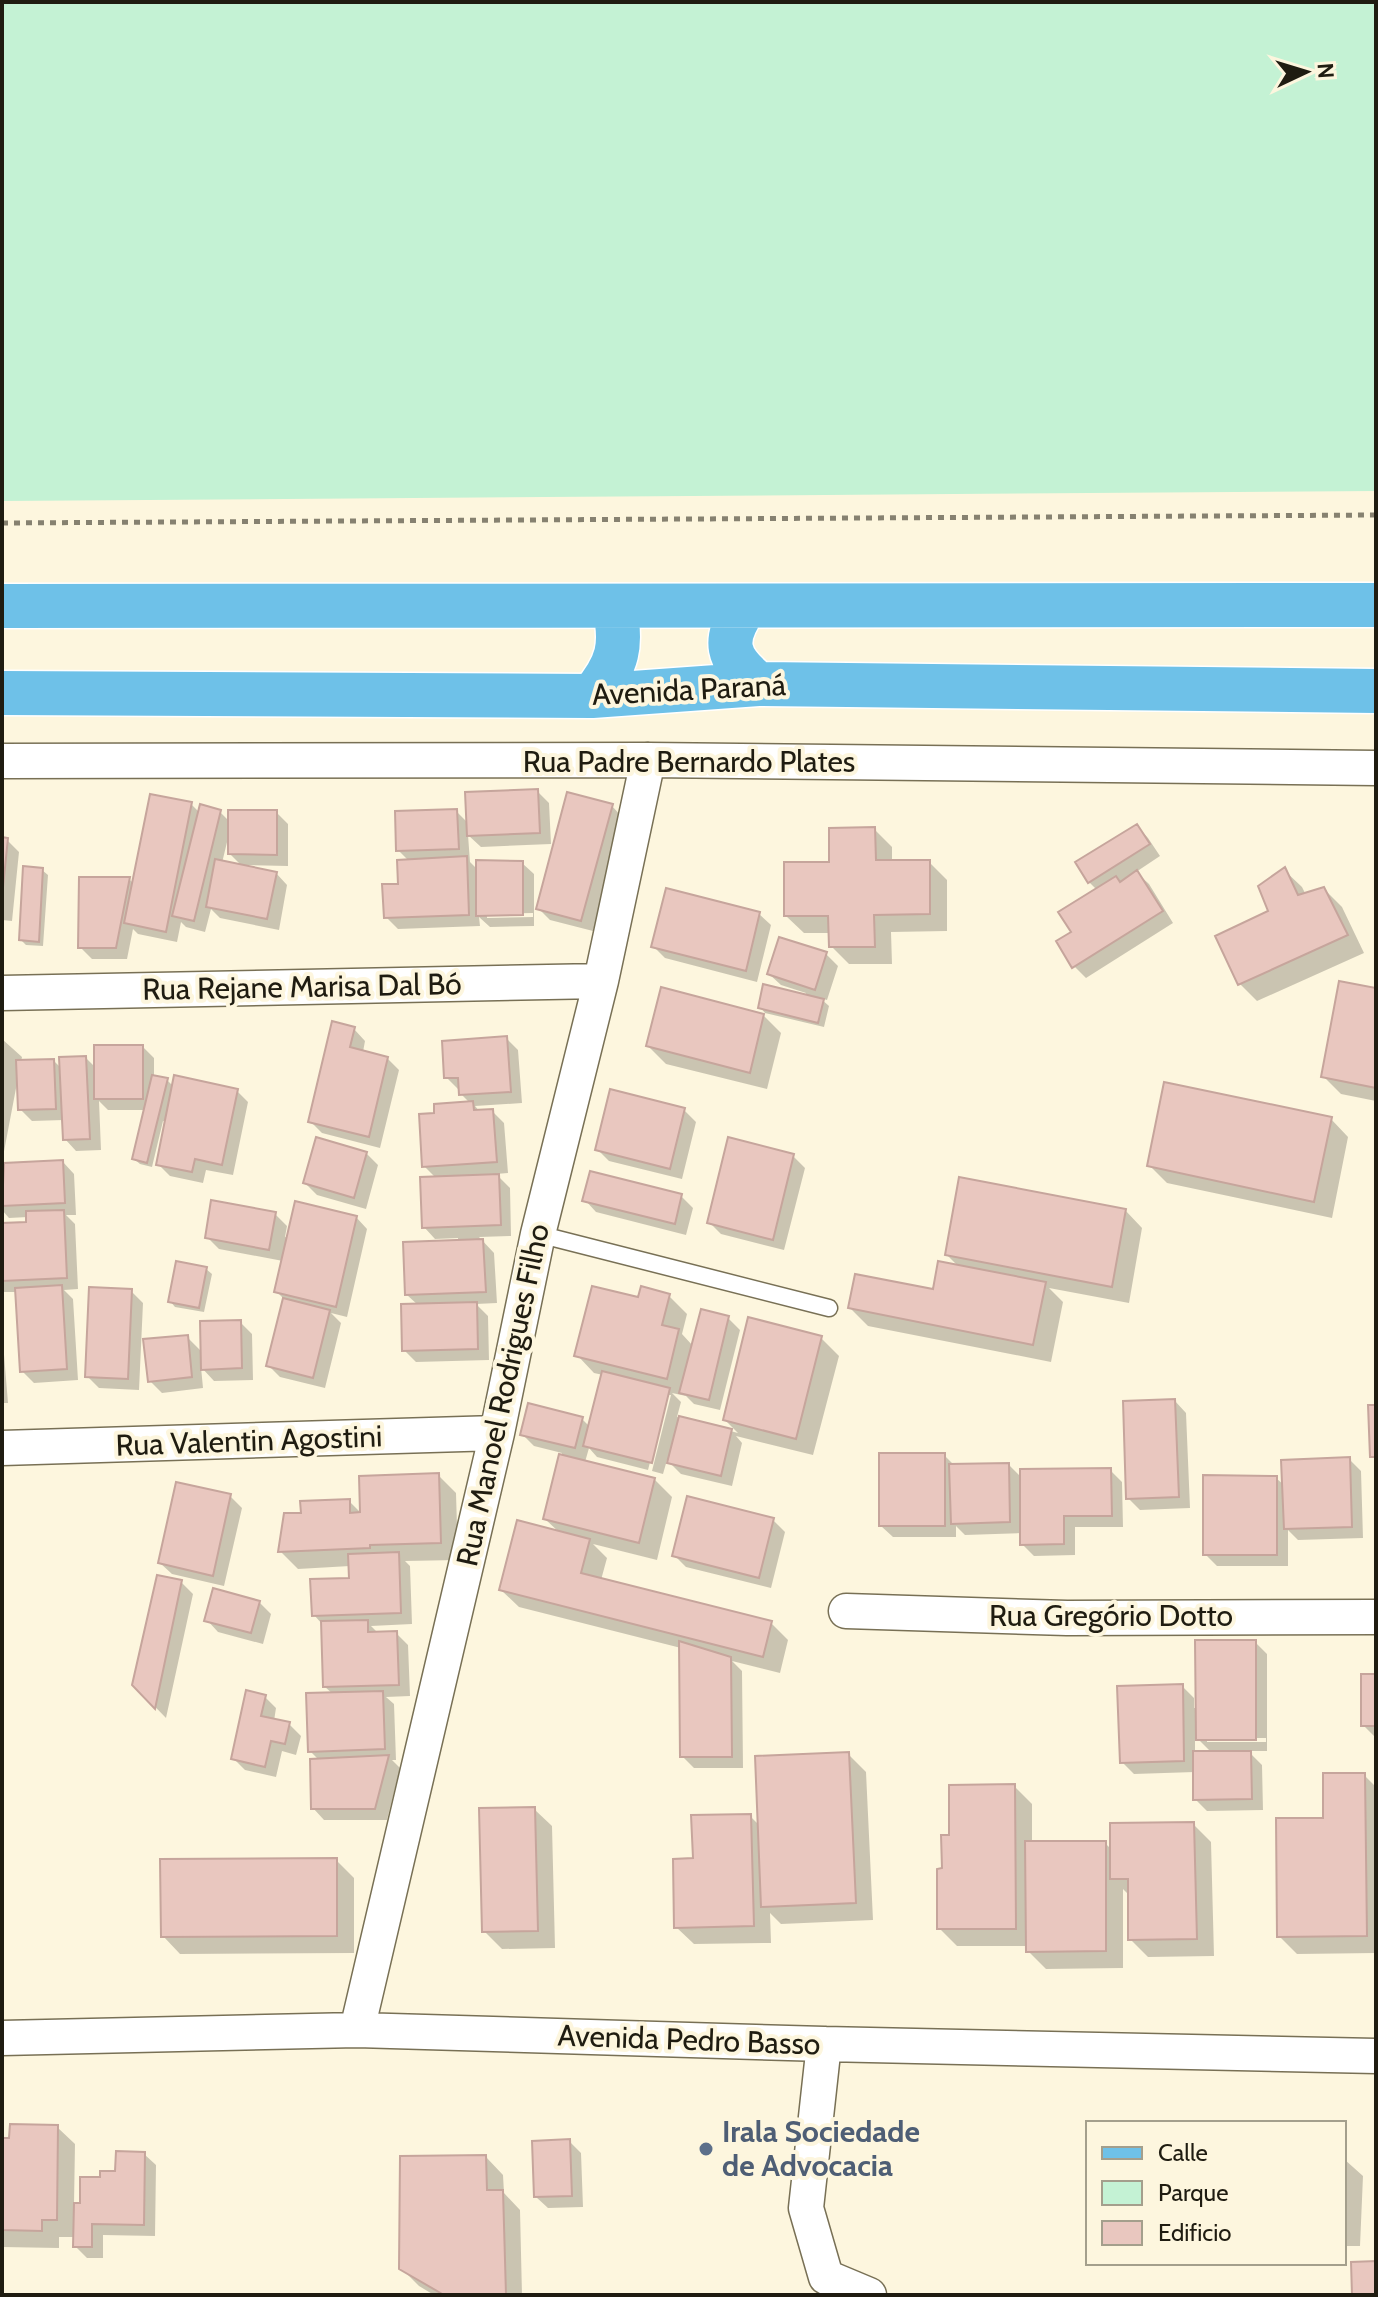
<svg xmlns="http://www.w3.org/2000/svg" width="1378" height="2297" font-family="Cabin,sans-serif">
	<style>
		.green { fill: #c4f2d4 }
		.shadow { fill: #0003; fill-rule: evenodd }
		.building { fill: #e9c7bf; stroke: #c6a59c; stroke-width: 2 }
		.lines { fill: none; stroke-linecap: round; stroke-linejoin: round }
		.lane-casing { stroke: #787055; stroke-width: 19 }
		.street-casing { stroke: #787055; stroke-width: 37 }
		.primary-casing { stroke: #fff; stroke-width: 47 }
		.path { stroke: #868170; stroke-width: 5; stroke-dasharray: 6 6; stroke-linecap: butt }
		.lane { stroke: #fff; stroke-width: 16 }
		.street { stroke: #fff; stroke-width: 34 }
		.primary { stroke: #6ec1e8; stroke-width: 44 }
		.service-dot { fill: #5c6f8a; stroke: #fdf6de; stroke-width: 3 }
		.labels { text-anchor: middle; stroke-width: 8; stroke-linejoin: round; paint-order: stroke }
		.street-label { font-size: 30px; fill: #1f1c11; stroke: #fdf6de }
		.service-label { font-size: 30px; font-weight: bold; fill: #4e5e75; stroke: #fdf6de; text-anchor: start }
	</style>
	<rect width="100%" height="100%" fill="#fdf6de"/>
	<path class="green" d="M2,2h1374v489l-1374,10z"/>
	<path class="shadow" d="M537,791l12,12 2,41 -70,3 -13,-12 2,27 8,8 44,-7 12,11v52l-44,1 -11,-10 1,9 -82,3 -12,-12 23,-56 -11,-11 58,-39 12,12zM533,913v4l-46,1v-4z
		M191,804l9,9 20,-1 10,10 46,-10 12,12v42l-41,-1v3l29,5 11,12 -8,45 -59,-12 -9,-9 -6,23 -19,-5 -5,-5 -4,20 -39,-8 -5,-5 -6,30h-35l-12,-12 49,-68 5,5zM228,838h2v16l13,13 -21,-4z
		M612,806l11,12 -30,113 -43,-11 -12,-12z
		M1137,826l11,12 12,18 -24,16 13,12 24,39 -87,55 -12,-12 23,-76 -8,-8z
		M874,829l18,18v15h37l18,18v51l-56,1 1,32h-43l-18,-18 -1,-13h-26l-18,-17 45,-52z
		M2,839l5,1 12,12 -7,69 -10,-1z
		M42,870l6,5 -5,71 -17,-1 -5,-5z
		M1284,870l18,17 4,8 18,-6 18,18 22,46 -107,48 -18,-18z
		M759,914l12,11 -14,57 -92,-24 -12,-12z
		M826,954l12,12 -11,34 -7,-2 9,8 -5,21 -59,-14 -5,-6 45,-11 1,-3 -25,-8 -12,-11z
		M1376,990v111l-35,-7 -17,-17z
		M763,1015l18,18 -14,56 -101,-25 -18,-18z
		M354,1029l11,12 -2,11 24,6 12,12 -19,78 -58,-15 -12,-12z
		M506,1038l12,12 4,53 -47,3 5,6 12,-1 12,12 4,50 -12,1 14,14 1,48 -32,1 15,16 3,50 -21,1 12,12 1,44 -73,2 -12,-12 14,-45 -11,-10 51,-53v-4l-23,1 -11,-12 12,-49 -12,-12 12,-52 35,-10 -10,-10v-5h-3l-12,-12z
		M2,1039l20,18 -1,5 33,-1 7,7 25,-10 10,10 47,-21 11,11v19l13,3 7,7 63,4 11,11 -15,73 -27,-5 -3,13 -33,-7 -12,-12 9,-42 -4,-1 -11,46 -12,-3 -6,-5 12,-49h-38l-9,-9 2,49 -25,1 -11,-12 -1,-19 -32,1 -12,-12 -3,-26 -15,79z
		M684,1110l12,12 -14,57 -73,-18 -12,-12z
		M1331,1119l17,18 -16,81 -165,-35 -18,-18z
		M366,1153l12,12 -12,44 -49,-14 -12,-12z
		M793,1156l12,12 -21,82 -63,-16 -12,-12z
		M63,1162l11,12 2,41h-10l9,9 3,65 -14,1 9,9 5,81 -44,3 -12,-12 -5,-79h-15v-67l26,-1v-7l-19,1 -7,-8v-26z
		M681,1196l12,12 -7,27 -90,-23 -11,-12z
		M1125,1210l17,18 -13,75 -80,-15 14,14 -12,60 -183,-36 -18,-18 84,-16 25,-25 -12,-12z
		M275,1214l12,12 -2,11 4,1 67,-21 11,12 -20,88 -16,-4 10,10 -16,65 -45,-11 -12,-12 17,-65 -9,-9 7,-30 -64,-12 -12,-12z
		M206,1269l6,5 -8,38 -29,-5 -5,-6z
		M131,1291l12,12 -4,87 -40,-2 -12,-12z
		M669,1296l18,18 -5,20 11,12 35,-28 12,12 -20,80 -26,-6 -8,-8 -14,-3 9,9 -4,15 61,16 -13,-13 96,-82 18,18 -26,99 -77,-19 6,7 -10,43 -51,-12 -14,-14 -4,14 -11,-3 19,-76h-4l-19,75 -51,-13 -8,-9 -4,14 69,17 18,18 -15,63 -64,-16 14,14 -6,22 169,42 18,18 -8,33 -48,-12 10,10 1,97h-49l-12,-12 -1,-108 -162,-41 -18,-17 59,-57 -15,-14 17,-66 -28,-7 -12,-12 60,-15 8,8 13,-52 -9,-2 -17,-18 62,-55z
		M240,1322l12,12 1,46 -39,1 -13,-14 2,21 -41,5 -12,-12 37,-44 15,15z
		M2,1330l6,73h-6z
		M1175,1401l11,12 4,95 -50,2 -12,-12z
		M944,1455l11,11 54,-1 13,13 88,-8 12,12 1,45h-48v28l-41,1 -12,-12v-11l-57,2 -9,-9v11h-63l-12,-11z
		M1349,1459l12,12 2,67 -65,2 -10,-10v36h-71l-12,-12 71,-76 9,8z
		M438,1475l18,18 2,67 -53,1 5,5 2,58 -41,2 8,8 17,-1 12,12 2,51 -24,1 8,7 2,56h-4l8,8 -13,52h-63l-11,-12 6,-48 -9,-9 23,-57 -8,-7 -2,-62 -9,-10 37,-35 -1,-14 -52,3 -18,-18 23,-36 46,-14 13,13z
		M230,1496l12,12 -18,78 -52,-12 -12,-11z
		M773,1520l12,12 -14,56 -85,-21 -12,-12z
		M181,1582l12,12 -27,124 -32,-33z
		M259,1602l12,12 -8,30 -45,-12 -11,-12z
		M1255,1642l12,12v97h-19l14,14 1,45 -56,1 -12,-12v-27l-61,2 -12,-12 60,-76 12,12v10h4zM1195,1736l17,17h-17zM1207,1738h59v4h-59z
		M1376,1676v62l-13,-13z
		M265,1697l11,11 -2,13 15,3 12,12 -5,19 -14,-4 -6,26 -31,-7 -12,-12z
		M848,1754l18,18 7,148 -92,4 -11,-11 1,30 -77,1 -18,-17 19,-67 55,-44 10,10z
		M1364,1775l12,12v166l-79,1 -18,-18 46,-116z
		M1014,1786l18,18v39h73l7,7 81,-26 18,18 3,114 -66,1 -18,-18v-43l-7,-7v79l-77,1 -18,-18v-5h-71l-18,-18 5,-58 7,-33z
		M534,1809l18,17 3,122 -53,1 -18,-18z
		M336,1860l18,18v75l-174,1 -17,-18z
		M57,2127l18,17 -1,61h8l20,-26 15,-6 27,-19 12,11 -1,71 -52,-1v23h-16l-12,-12 1,-9h-17v11l-57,-1v-107z
		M569,2141l12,12 2,54 -35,1 -12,-11z
		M486,2157l17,18 1,18 16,17 2,85h-88l-15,-9 -18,-18z
		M1344,2159l19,17 -3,70h-16z"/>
	<path class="building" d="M538,789l2,44 -73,3 -2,-44z
		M567,792l46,12 -32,117 -45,-12z
		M150,794l42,8 -26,130 -42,-9z
		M200,804l21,6 -27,111 -22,-5z
		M457,809l2,40 -63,2 -1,-40z
		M228,810h49v45l-49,-1z
		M1137,824l13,20 -62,39 -13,-21z
		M875,827l1,33h54v54l-56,1 1,32h-46l-1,-31h-44v-54h45v-34z
		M2,837l6,1 -6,59z
		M467,856l2,59 -85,3 -2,-34h16l-1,-24z
		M215,859l62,13 -10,47 -61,-12z
		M476,860l47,1v54l-47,1z
		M23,866l20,2 -4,74 -20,-2z
		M1285,867l13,28 26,-8 24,48 -110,50 -23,-49 53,-25 -10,-25z
		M1137,870l26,41 -91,57 -16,-27 15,-9 -13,-20 58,-36 4,6z
		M79,877h51l-14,71h-38z
		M666,888l94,24 -14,59 -95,-24z
		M779,937l48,15 -12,38 -48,-16z
		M1339,981l37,7v100l-55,-11z
		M763,984l61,15 -6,24 -60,-15z
		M661,987l103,27 -14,59 -104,-27z
		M332,1021l23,6 -5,20 38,10 -19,80 -61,-15z
		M507,1036l4,56 -52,3 -1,-17h-14l-2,-37z
		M94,1045h49v54h-49z
		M86,1056l4,83 -27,1 -4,-83z
		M54,1059l2,50 -38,1 -2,-50z
		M152,1075l16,3 -21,85 -15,-4z
		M174,1075l64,14 -16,76 -27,-6 -3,13 -36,-7z
		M1164,1082l168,35 -18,85 -167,-36z
		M610,1089l75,19 -15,61 -75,-19z
		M473,1101l1,9 19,-1 4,53 -75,5 -3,-53 15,-1v-9z
		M316,1137l51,15 -13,46 -51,-15z
		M728,1137l66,17 -21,86 -66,-17z
		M63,1160l2,43 -63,3 2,-43z
		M590,1171l92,23 -7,30 -93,-23z
		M499,1174l2,51 -79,3 -2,-51z
		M959,1177l167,32 -14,78 -167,-32z
		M211,1200l65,12 -7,38 -64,-12z
		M295,1201l62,15 -21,91 -62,-15z
		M64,1210l3,68 -65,3v-58l24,-1v-11z
		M483,1239l3,53 -81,3 -2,-53z
		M176,1261l31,6 -8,41 -31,-6z
		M938,1261l108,21 -13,63 -185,-37 7,-34 78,15z
		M62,1285l5,84 -47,3 -5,-84z
		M592,1286l46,11 3,-11 29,8 -8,31 17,4 -12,50 -93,-23z
		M89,1287l43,2 -4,90 -43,-2z
		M283,1298l47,12 -17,68 -47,-12z
		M477,1302l1,47 -76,2 -1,-47z
		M701,1309l28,7 -20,84 -30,-7z
		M748,1317l74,19 -26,103 -73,-19z
		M241,1320l1,48 -41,2 -1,-49z
		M188,1335l4,42 -44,5 -5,-43z
		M602,1371l68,17 -18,75 -69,-17z
		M1175,1399l4,98 -53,2 -3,-98z
		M528,1403l55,14 -8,31 -55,-13z
		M1368,1405h8v52h-6z
		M679,1416l53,13 -11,47 -54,-13z
		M879,1453h66v73h-66z
		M559,1454l96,24 -16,65 -96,-24z
		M1350,1457l2,70 -68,2 -3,-69z
		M1009,1463l1,59 -59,2 -2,-60z
		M1111,1468l1,48h-48v28l-44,1v-76z
		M439,1473l2,70 -71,2v3l-92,4 6,-39h17l-1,-12 50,-2v14l10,-1 -1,-36z
		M1203,1475l74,1v79h-74z
		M176,1482l55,12 -18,82 -55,-13z
		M687,1496l87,22 -15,60 -87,-22z
		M517,1520l73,19 -9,34 191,48 -9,36 -264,-67z
		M399,1552l2,61 -89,3 -2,-37 39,-1 -1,-24z
		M157,1575l25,5 -27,129 -23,-24z
		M213,1588l47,13 -9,32 -47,-12z
		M368,1620v12l29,-1 2,54 -76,2 -2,-66z
		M1195,1640h61v100h-60z
		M679,1641l52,16 1,100h-52z
		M1361,1674h15v52h-15z
		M1183,1684l1,77 -64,2 -3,-77z
		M246,1690l20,5 -5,21 29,6 -5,22 -14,-3 -6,26 -34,-8z
		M383,1691l2,58 -77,3 -2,-59z
		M1193,1751h58l1,48 -59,1z
		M849,1752l7,151 -95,4 -6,-151z
		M389,1755l-14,54h-64l-1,-50z
		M1323,1773h42l2,163 -90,1 -1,-119h47z
		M1015,1784l1,145h-79v-60l5,-1 -1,-33h8v-50z
		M535,1807l3,124 -56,1 -3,-124z
		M751,1814l3,112 -80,2 -1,-69 20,-1 -2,-43z
		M1194,1822l3,117 -69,1v-61h-18v-56z
		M1025,1841h81v110l-80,1z
		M337,1858v78l-176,1 -1,-78z
		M10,2124l48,1 -1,95h-15v11l-40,-1v-92h7z
		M570,2139l2,57 -38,1 -2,-56z
		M116,2151l29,1 -1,73 -52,-1v23h-19l1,-44h6v-26h20v-6h15z
		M486,2155l1,35h16l3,105h-62l-45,-26 1,-113z
		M1376,2261v34h-24l-1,-33z"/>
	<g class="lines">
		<g class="lane-casing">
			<path id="lane" d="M538,1234l291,74"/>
		</g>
		<g class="street-casing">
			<path id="street" d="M2,761l646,-1 728,8
				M2,993l599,-12
				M2,1448l495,-15
				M846,1611l221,7 309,-1
				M357,2030l140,-597 41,-199 63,-253 47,-221
				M2,2038l355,-8 467,14 552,12
				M824,2044l-18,164 20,69 43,18"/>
		</g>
		<g class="primary-casing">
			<path id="primary" d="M2,606l1374,-1
				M745,607c-23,34 -19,51 13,77
				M2,693l590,3 166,-12 618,7
				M592,696c26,-31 31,-51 22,-90"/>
		</g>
		<path class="path" d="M2,523l1374,-8"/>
		<use href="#lane" class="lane"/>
		<use href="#street" class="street"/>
		<use href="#primary" class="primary"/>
	</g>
	<circle class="service-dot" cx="706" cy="2149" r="8"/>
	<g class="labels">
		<g class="street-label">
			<text transform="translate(689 690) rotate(-3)" y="10">Avenida Paraná</text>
			<text x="689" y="772">Rua Padre Bernardo Plates</text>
			<text transform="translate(302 987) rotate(-1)" y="10">Rua Rejane Marisa Dal Bó</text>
			<text transform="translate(503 1395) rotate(-78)" y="10">Rua Manoel Rodrigues Filho</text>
			<text transform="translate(249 1441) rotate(-2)" y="10">Rua Valentin Agostini</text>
			<text x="1111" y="1626">Rua Gregório Dotto</text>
			<text transform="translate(689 2040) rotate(2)" y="10">Avenida Pedro Basso</text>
		</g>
		<g class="service-label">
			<text x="722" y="2142">Irala Sociedade<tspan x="722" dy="34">de Advocacia</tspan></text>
		</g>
	</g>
	<rect width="1378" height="2297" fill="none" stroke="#1f1c11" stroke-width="8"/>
	<rect x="1086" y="2121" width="260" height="144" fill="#fdf6de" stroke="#a49f8c" stroke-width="2"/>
	<rect x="1102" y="2147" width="40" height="12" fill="#6ec1e8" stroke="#a49f8c" stroke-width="2"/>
	<text x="1158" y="2161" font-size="24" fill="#1f1c11">Calle</text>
	<rect x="1102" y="2181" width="40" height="24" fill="#c4f2d4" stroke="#a49f8c" stroke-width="2"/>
	<text x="1158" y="2201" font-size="24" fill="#1f1c11">Parque</text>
	<rect x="1102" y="2221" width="40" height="24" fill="#e9c7bf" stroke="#a49f8c" stroke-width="2"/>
	<text x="1158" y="2241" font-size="24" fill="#1f1c11">Edificio</text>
	<g transform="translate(1306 72) rotate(86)" stroke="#fdf6de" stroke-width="6" paint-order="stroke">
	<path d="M0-6L14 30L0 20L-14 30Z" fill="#1f1c11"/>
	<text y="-12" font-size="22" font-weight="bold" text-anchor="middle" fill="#1f1c11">N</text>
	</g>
</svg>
